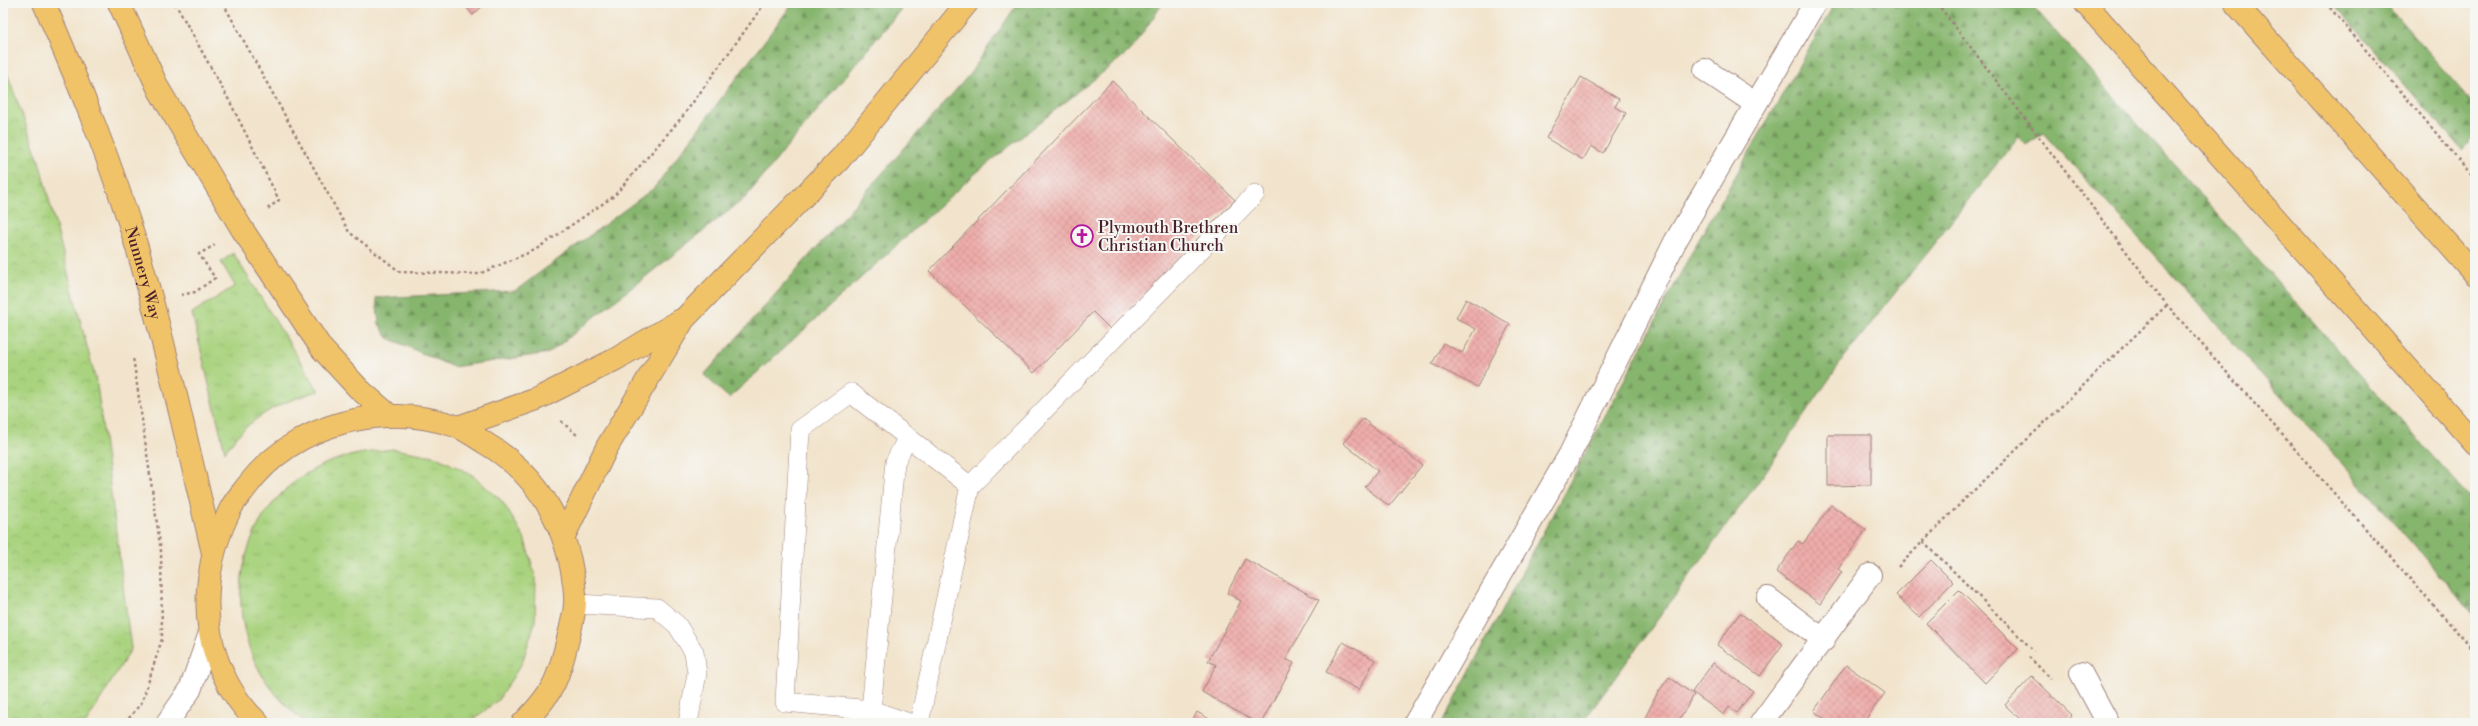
<svg xmlns="http://www.w3.org/2000/svg" width="2478" height="726" font-family="'Libre Bodoni',serif">
	<style>
		.grass { fill: url(#grass-tufts); stroke: #7a7954 }
		.forest { fill: url(#forest-firs); stroke: #686a4c }
		.park { fill: url(#park-crowns); stroke: #7a7954 }
		.building { fill: url(#building-cross-hatch) }
		.lines { fill: none; stroke-linecap: round; stroke-linejoin: round }
		.service-casing { stroke: #9e827c; stroke-width: 20 }
		.minor-casing { stroke: #9e827c; stroke-width: 24 }
		.primary-casing { stroke: #9e827c; stroke-width: 24 }
		.trunk-casing { stroke: #9e827c; stroke-width: 24 }
		.motorway-casing { stroke: #9e827c; stroke-width: 24 }
		.path { stroke: #9e827c; stroke-width: 2.5; stroke-dasharray: 3 3; stroke-linecap: butt }
		.service { stroke: #fff; stroke-width: 19 }
		.minor { stroke: #fff; stroke-width: 22 }
		.primary { stroke: #f1c369; stroke-width: 22 }
		.trunk { stroke: #f1c369; stroke-width: 22 }
		.motorway { stroke: #f1c369; stroke-width: 22 }
		.labels { text-anchor: middle; stroke-width: 4; stroke-linejoin: round; paint-order: stroke }
		.poi-label { font-size: 16px; fill: #4a1f2b; stroke: #f6f6f2; text-anchor: start }
		.street-label { font-size: 16px; fill: #4a1f2b; stroke: #f6f6f2 }
	</style>
	<defs>
		<pattern id="grass-tufts" width="24" height="20" patternUnits="userSpaceOnUse"><rect width="24" height="20" fill="#a9d37e"/><path d="M3 7l-1-3M5 7V3M7 7l1-3M15 17l-1-3M17 17v-4M19 17l1-3" fill="none" stroke="#93b56d"/></pattern>
		<pattern id="forest-firs" width="22" height="20" patternUnits="userSpaceOnUse"><rect width="22" height="20" fill="#86b56d"/><path d="M5 1l3.5 6h-7zM16 11l3.5 6h-7z" fill="#70935a"/></pattern>
		<pattern id="park-crowns" width="20" height="18" patternUnits="userSpaceOnUse"><rect width="20" height="18" fill="#a9d37e"/><path d="M2 6a3 3 0 1 1 6 0M12 15a3 3 0 1 1 6 0" fill="none" stroke="#93b56d"/></pattern>
		<pattern id="building-cross-hatch" width="8" height="8" patternUnits="userSpaceOnUse"><rect width="8" height="8" fill="#eeadab"/><path d="M0 0l8 8M0 8l8-8" fill="none" stroke="#ce9493"/></pattern>
	</defs>
	<rect width="100%" height="100%" fill="#f6f6f2"/>
	<filter id="ink" filterUnits="userSpaceOnUse"><feTurbulence type="fractalNoise" baseFrequency=".025" numOctaves="2"/><feDisplacementMap in="SourceGraphic" scale="8" xChannelSelector="R" yChannelSelector="G"/><feConvolveMatrix kernelMatrix="1 2 1 2 8 2 1 2 1" color-interpolation-filters="sRGB"/></filter>
	<filter id="wash" filterUnits="userSpaceOnUse"><feTurbulence type="fractalNoise" baseFrequency=".012" numOctaves="4" result="noise"/><feDisplacementMap in="SourceGraphic" scale="16" xChannelSelector="R" yChannelSelector="G"/><feGaussianBlur stdDeviation="0.9" result="paint"/><feColorMatrix in="noise" values="0 0 0 0 0 0 0 0 0 0 0 0 0 0 0 0 0 1.4 0 .05"/><feComposite in="paint" operator="in"/></filter>
	<g filter="url(#wash)">
		<rect width="100%" height="100%" fill="#f2e4cc"/>
		<path class="grass" d="M233,253l86,138c-38,10 -72,27 -94,61l-33,-139 43,-27 -14,-24z
			M393,449l41,7 37,18 31,27 22,36 12,41 -1,44 -13,41 -24,37 -29,23h-161c-10,-5 -17,-13 -25,-21 -55,-55 -57,-151 -2,-208 32,-33 68,-40 112,-45z"/>
		<path class="forest" d="M793,3h113l-161,195 -196,155 -96,14 -65,-29 -9,-14 -3,-26 139,-7 139,-103z
			M1018,3h145l-32,47 -155,123 -247,225 -25,-23 265,-300z
			M1835,3h195l445,501v113l-95,-111 -336,-373 -18,12 -8,-8 -175,222 -79,115 -182,249h-140l252,-475z
			M2333,3h52l90,103v30l-13,14z"/>
		<path class="park" d="M3,62l36,99 58,224 22,169 12,95 -45,74h-83z"/>
		<g id="blocks">
			<path class="building" d="M463,3h23l-13,12z
				M1581,77l38,22 -4,8 11,6 -23,40 -12,-7 -8,14 -37,-22z
				M1112,81l123,119 -125,129 -17,-17 -59,61 -105,-102z
				M1466,299l44,25 -33,63 -45,-23 11,-21 19,10 14,-24 -20,-11z
				M1363,419l59,46 -33,41 -24,-19 13,-16 -35,-28z
				M1828,435h43v50l-43,1z
				M1831,505l35,25 -28,39 4,3 -22,32 -44,-32 22,-31 5,3z
				M1245,559l74,41 -33,59 8,4 -33,60h-4l-55,-31 14,-27 -8,-4 33,-60 -14,-8z
				M1931,560l22,22 -34,35 -23,-22z
				M1959,590l59,59 -33,34 -59,-60z
				M1740,613l43,31 -23,32 -43,-31z
				M1343,642l32,18 -16,30 -33,-18z
				M1713,663l40,28 -16,22 -8,-6 -5,8 -32,-23z
				M1846,665l39,28 -22,30h-32l-17,-12z
				M2032,676l40,39 -7,8h-41l-19,-18z
				M1669,677l25,18 -17,28 -34,-1 14,-28z
				M1197,712l19,11h-25z"/>
		</g>
	</g>
	<g filter="url(#ink)">
		<use href="#blocks" fill-opacity="0" stroke="#9e827c" stroke-width="1"/>
		<g class="lines">
			<g class="service-casing">
				<path id="service" d="M575,604l82,4 20,17 17,27 3,21 -9,50
					M871,710l24,-248 13,-25
					M909,723l-38,-13 -86,-8 15,-272 51,-37 119,93
					M919,723l51,-237 285,-292"/>
			</g>
			<g class="minor-casing">
				<path id="minor" d="M1705,70l51,34
					M1768,598l56,42
					M2081,673l27,50
					M167,723l23,-33 19,-54
					M1415,723l155,-269 105,-212 140,-239
					M1761,723l109,-148"/>
			</g>
			<g class="primary-casing">
				<g id="primary">
					<path id="s1" d="M44,3c35,81 69,163 94,248 29,99 51,201 75,302"/>
					<path d="M119,3l40,87 83,139 80,120 37,40 30,26"/>
				</g>
			</g>
			<g class="trunk-casing">
				<path id="trunk" d="M458,427l79,-28 79,-40 65,-39
					M564,536l43,-89 77,-128 156,-160 127,-156
					M258,723c-39,-38 -56,-90 -49,-144 3,-24 10,-47 21,-69 4,-9 12,-17 17,-24 48,-63 135,-85 209,-60 10,4 20,11 29,17 46,27 73,67 85,118 3,14 6,29 5,43 -1,14 -13,61 -19,75 -7,17 -20,31 -33,44"/>
			</g>
			<g class="motorway-casing">
				<path id="motorway" d="M2085,3l390,441
					M2235,3l240,271"/>
			</g>
			<path class="path" d="M175,3l55,99 49,98 -13,10
				M223,3l126,229 51,40 79,2 56,-24 79,-54 69,-80 82,-113
				M1937,3l230,302 308,347
				M2326,3l149,176
				M181,295l14,-3 20,-14 -16,-24 16,-9
				M561,421l17,15
				M1923,541l111,110
				M1898,567l66,-67 203,-195
				M2029,657l22,22
				M125,723l17,-21 20,-63 -1,-88 -28,-194"/>
			<use href="#service" class="service"/>
			<use href="#minor" class="minor"/>
			<use href="#primary" class="primary"/>
			<use href="#trunk" class="trunk"/>
			<use href="#motorway" class="motorway"/>
		</g>
	</g>
	<defs>
		<g id="church-ring" transform="scale(1.15)"><circle r="9.5" fill="#f6f6f2" stroke="#b5179e" stroke-width="1.5"/><path d="M-1.2-6h2.4v3.5h3.3v2.4h-3.3V6h-2.4V-.1h-3.3v-2.4h3.3Z" fill="#b5179e"/></g>
	</defs>
	<g fill-rule="evenodd">
		<use href="#church-ring" x="1082" y="236"/>
	</g>
	<g class="labels">
		<g class="poi-label">
			<text x="1098" y="233">Plymouth Brethren<tspan x="1098" dy="18">Christian Church</tspan></text>
		</g>
		<g class="street-label">
			<text dy="6" stroke="none"><textPath href="#s1" startOffset="288">Nunnery Way</textPath></text>
		</g>
	</g>
	<rect width="2478" height="726" fill="none" stroke="#f6f6f2" stroke-width="16"/>
</svg>
